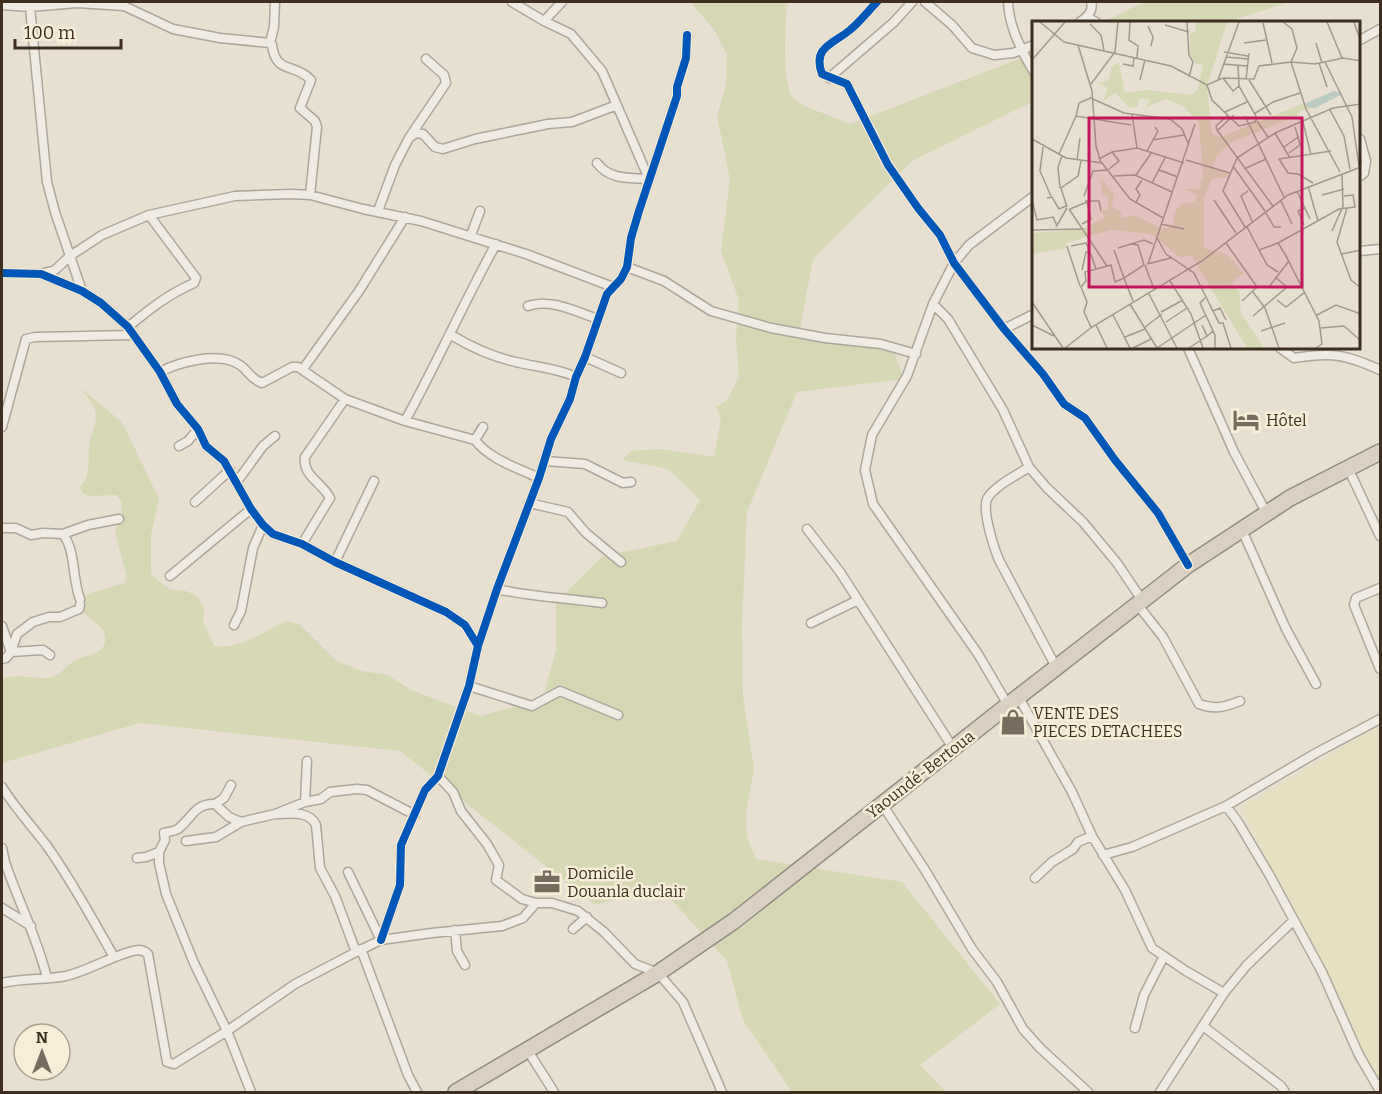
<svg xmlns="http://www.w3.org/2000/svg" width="1382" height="1094" font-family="Bitter,serif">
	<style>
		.farmland { fill: #e6dfc2 }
		.green { fill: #d6d7b3 }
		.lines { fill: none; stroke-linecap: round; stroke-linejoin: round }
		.street-casing { stroke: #ada599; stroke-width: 11 }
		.highway-casing { stroke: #928b80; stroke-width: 18 }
		.street { stroke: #efebe3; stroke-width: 8 }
		.highway { stroke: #dad1c2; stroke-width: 15 }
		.cycleway-casing { stroke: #f7eed8; stroke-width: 11 }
		.cycleway { stroke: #0057b8; stroke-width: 8 }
		.labels { text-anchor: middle; stroke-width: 5; stroke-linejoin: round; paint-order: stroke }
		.poi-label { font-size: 16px; fill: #3d2e20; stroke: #f7eed8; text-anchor: start }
		.street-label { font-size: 16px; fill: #3d2e20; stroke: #f7eed8 }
		.inset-road { fill: none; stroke: #a3998a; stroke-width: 1.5 }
		.view { fill: #c2185b; fill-opacity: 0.15; stroke: #c2185b; stroke-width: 3 }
		.inset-edge { fill: none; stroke: #3d2e20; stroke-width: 3 }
	</style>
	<rect width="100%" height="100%" fill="#e7e0d1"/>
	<path class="farmland" d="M1380,724v360l-140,-276z"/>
	<path class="green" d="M690,2h98c-3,19 -7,84 6,97 10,9 42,18 56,25l184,-71v48l-122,60 -99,98 -13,70 91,14 13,36 -107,13 -50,120 -5,113 1,71 11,73 -8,44 1,24 9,22 146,23 98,122 -80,61 26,27h-154l-49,-72 -16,-59 -67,-74 -65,18 -195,-154 -260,-28 -138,40v-84c15,-6 30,0 46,-1 13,-2 17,-12 27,-18 11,-5 33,-6 30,-24 -2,-15 -26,-18 -25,-37l11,-6 34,-10 1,-8 -11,-43 7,-19 -1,-13 -5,-5 -27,1 -7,-3 -2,-6c11,-10 8,-27 9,-40 0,-12 10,-24 6,-37 -2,-8 -10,-16 -16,-23l43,35 37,77 -8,36v40l20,15 15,1 12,6 6,11 -1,13 11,25c26,4 49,-14 72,-25l13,3 38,37 25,10 26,4 23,15 70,26 62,-17 13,-50v-47l47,-46 74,-15 23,-41 -32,-31 -46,-9 9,-9 30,-2 53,8 7,-38 -5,-12 11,-7 12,-23 -3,-39 3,-38 -18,-49 9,-72 -13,-63 9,-32 1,-29 -12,-24z
		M1145,2h145l-64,20h-124z"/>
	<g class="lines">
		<g class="street-casing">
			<path id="street" d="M32,2l-2,5 17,175 8,30 27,79
				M275,2l-1,25 -4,16 2,2c4,30 22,17 39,35l-11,28 15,13 2,6 -7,68
				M512,2l32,19 27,13 31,37 47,108
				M877,2c-9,9 -17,20 -27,28 -17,14 -38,17 -28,44l25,10 41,81 30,43 22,27 14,28 50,66 39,45 21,30 21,14 30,42 43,53 30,52
				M925,2l27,23 20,23 22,7 19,-2 21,-8
				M1008,2c1,25 13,49 26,70
				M2,5l28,2 47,-4 47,3 49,23 47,9 50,5
				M1087,17l9,5
				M544,21l18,-19
				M1080,22c7,-5 14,-11 11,-20
				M1360,40l20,-11
				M829,78l65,-56 18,-20
				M409,138l7,-5 7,1 12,13 8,2 32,-10 73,-15 24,-2 45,-17
				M1360,139l6,22 -2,12 -4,3
				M597,163c13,17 32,15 52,16
				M378,211l17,-46 14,-27 37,-55 -2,-8 -18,-16
				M471,235l9,-24
				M1360,251l20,-2
				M627,267l37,14 47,30 60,17 54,10 56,6 35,10
				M2,273l39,1 41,17 19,12 27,24 32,45 17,32 21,25 8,17 18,15 27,48 12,16 10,9 29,10 33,18 111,50 19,13 13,21
				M41,274l14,-4 15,-14 32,-21 47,-20 86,-19 56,-2 19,1 53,14 58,12 105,33 87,33
				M933,304l15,15 55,91 26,57 18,21 36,34 34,41 25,37
				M528,306c22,-8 49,6 70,13
				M128,327c22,-18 39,-32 66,-44l2,-5 -47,-63
				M1004,329l30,-15
				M451,335c20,12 42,22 65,27 20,5 41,6 60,15
				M1188,348l46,104 33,62
				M1280,348l14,10c38,-6 51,-4 86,12
				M585,357l36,16
				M303,369l56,-78 46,-74
				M160,372c19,-10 59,-21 80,-7 9,6 9,13 22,18l30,-16h6l47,32 60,22 70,19c14,19 43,28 64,38
				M405,421c32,-58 59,-119 91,-177
				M2,427l24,-88 9,-2 98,-2
				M475,440l8,-13
				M179,446l9,-5 10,-12
				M545,461l40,3 38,19 8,-1
				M1029,467c-13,9 -35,19 -42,32 -5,12 7,49 12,61l57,107
				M1348,468l32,68
				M236,483l27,-37 12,-10
				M195,502l35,-32
				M529,503l39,9 18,21 35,29
				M2,528h14l15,7 12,-2 20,1c13,17 9,45 17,65
				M807,529l33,43 113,176
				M1242,530l44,99 30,55
				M63,534l25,-9 31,-6
				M302,544l28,-46c-7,-15 -28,-22 -25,-41l40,-58
				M335,562l39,-81
				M170,576l81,-67
				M1380,588l-24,10 -2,7 26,64
				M497,589c34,8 70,9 105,14
				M1137,604l26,33 36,67c16,6 26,3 41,-3
				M811,623l47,-23
				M234,625l7,-14 12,-63 10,-23
				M2,626l9,26 -5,6 -4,1
				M50,655l-7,-5 -32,2 6,-18 16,-12 16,-5h11l19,-8 1,-4
				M469,686l63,20 28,-15 58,24
				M1018,696l54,96 20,44 33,54 27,58 34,23 38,22
				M1008,705l-30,-51 -105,-150 -8,-34 7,-35 35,-59 26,-72 21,-41 15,-18 65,-49
				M438,776l15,16 8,19 26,33 12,21 -3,15 26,19 14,4h16l26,8 26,21 31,32 23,9 25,29 39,90
				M231,785l-7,13 -9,6 14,13 12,5
				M2,787c13,21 30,39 45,59 25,35 46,74 67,111
				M305,802l2,-41
				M215,804c-20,-1 -23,14 -37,25 -3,2 -10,3 -14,4l1,7 -6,12v11l7,31 28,69 33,68 68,-47 61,-32 -21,-56 -15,-28 -4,-43c-7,-15 -26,-11 -41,-11
				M882,804l43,66 47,79 25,33 26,47 17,19 48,44
				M1226,806l90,-53 64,-34
				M186,841l30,-4 25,-15 34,-8 30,-12 16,-3 9,-7 27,-3 10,1 48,25
				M2,848l3,14
				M1103,855l29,-8 94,-41 12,16 32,54 52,96 37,83 21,36
				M137,858l9,-1 13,-5
				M2,862h3c13,39 32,75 42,116
				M348,872l33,68
				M1035,878l17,-16 21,-13 5,-7 14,-6
				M2,908l29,18
				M573,929l14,-12
				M455,930l2,21 8,14
				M381,940l19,-55 1,-40 24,-55 13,-14 31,-90 9,-40 19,-57 42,-111 12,-39 19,-40 6,-22 9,-20 22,-63 14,-15 6,-12 4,-29 8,-27 38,-115v-9l9,-29 1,-23
				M361,949l47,126 9,17
				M356,952l25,-12 51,-7 70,-7 21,-8 13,-15
				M2,983c21,-5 43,-3 64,-7 20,-5 37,-15 57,-22 9,-3 17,-7 25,0l19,108 7,2 53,-33 24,61
				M1203,1026l78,60 4,6
				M1135,1028l9,-33 20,-39
				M528,1051l26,41
				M1160,1092l64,-99 23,-28 46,-44"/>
		</g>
		<g class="highway-casing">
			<path id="highway" d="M456,1092l202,-119 76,-52 274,-216 180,-140 102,-67 90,-46"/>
		</g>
		<use href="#street" class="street"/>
		<use href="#highway" class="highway"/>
		<g class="cycleway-casing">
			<path id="cycleway" d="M877,2c-9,9 -17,20 -27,28 -17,14 -38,17 -28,44l25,10 41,81 30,43 22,27 14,28 50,66 39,45 21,30 21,14 30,42 43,53 30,52
				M2,273l39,1 41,17 19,12 27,24 32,45 17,32 21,25 8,17 18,15 27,48 12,16 10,9 29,10 33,18 111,50 19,13 13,21
				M381,940l19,-55 1,-40 24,-55 13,-14 31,-90 9,-40 19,-57 42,-111 12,-39 19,-40 6,-22 9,-20 22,-63 14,-15 6,-12 4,-29 8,-27 38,-115v-9l9,-29 1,-23"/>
		</g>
		<use href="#cycleway" class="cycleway"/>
	</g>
	<defs>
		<g id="hotel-bare" transform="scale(2.07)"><path d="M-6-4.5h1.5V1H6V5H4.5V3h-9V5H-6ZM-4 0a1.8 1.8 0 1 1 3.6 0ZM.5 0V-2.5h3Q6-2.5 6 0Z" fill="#786c5e" stroke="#f7eed8" stroke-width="2.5" paint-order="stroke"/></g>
		<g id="shop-bare" transform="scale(2.07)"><path d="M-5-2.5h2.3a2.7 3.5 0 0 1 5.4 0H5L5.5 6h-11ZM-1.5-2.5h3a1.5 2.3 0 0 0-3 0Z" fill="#786c5e" stroke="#f7eed8" stroke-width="2.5" paint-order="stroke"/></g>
		<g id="office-bare" transform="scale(2.07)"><path d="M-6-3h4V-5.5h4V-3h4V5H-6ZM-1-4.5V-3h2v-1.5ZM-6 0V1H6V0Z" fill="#786c5e" stroke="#f7eed8" stroke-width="2.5" paint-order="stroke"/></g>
	</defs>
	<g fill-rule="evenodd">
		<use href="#hotel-bare" x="1246" y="420"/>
		<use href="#shop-bare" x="1013" y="722"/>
		<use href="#office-bare" x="547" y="882"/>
	</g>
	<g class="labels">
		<g class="poi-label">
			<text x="1266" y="426">Hôtel</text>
			<text x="1033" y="719">VENTE DES<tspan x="1033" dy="18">PIECES DETACHEES</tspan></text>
			<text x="567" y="879">Domicile<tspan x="567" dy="18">Douanla duclair</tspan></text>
		</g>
		<g class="street-label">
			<text transform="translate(920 774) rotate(-38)" y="6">Yaoundé-Bertoua</text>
		</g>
	</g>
	<g transform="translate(1032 21)">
		<rect width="328" height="328" fill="#e7e0d1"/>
		<path d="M164,1h31l-20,65 5,47 9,3 83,-34 11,5 -13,2 -5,6 -67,27 -15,15 -2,11 14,2 2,6 -17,2 -8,18v51l24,7 16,18 -13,10 8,9 2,21 23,35h-17l-56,-93 -10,3 -30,-24 -40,-4 -45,13 1,5 -35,6v-21l47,-3 26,-12 -4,-7 7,-2v-13l-6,-2 -1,-16 13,17 -2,12 8,4 2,7 13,-3 28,14 10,-3 2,-15 7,-7 12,-2 3,-7 -12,-6h14l4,-12 -4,-54 -16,-17 -17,-7 -20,8 4,-8h-11l-1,7 -8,2 -15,-15 -12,8 5,-13 -10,-5 10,-2 4,-15 7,-3 6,30 22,-3 45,5 6,-6 5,-24 -7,-1 -5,-8 -1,-22 5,-2z" fill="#d6d7b3"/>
		<path d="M302,70l9,3 -28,14 -8,-1 -1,-4z" fill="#bcccc2"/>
		<path class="inset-road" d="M8,1l24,20 107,24 36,19 16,-7 31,1 5,-13 32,-4 6,-14 -5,-19 -9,-7M98,1l-1,18 9,6 -1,12M155,1l2,33 4,7 -4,15M295,1l15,36M322,1l7,20M231,2l9,40M58,3l11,11 3,15M133,4l24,7M116,5l5,11 -2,9M212,22l22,-3M284,22l6,20M46,24l14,46 4,55 5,17M192,31l24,4M194,36l22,2M0,39l33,-38M293,41l27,55 7,49M287,42l8,24M91,43l10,2 1,-9M191,43l24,2M191,57l10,13 6,-5M214,58l3,-26M108,59l5,-20M186,59l21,-58M217,59l22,35M59,63l24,-32 3,-30M175,64l5,15 27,26 16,-4 2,-4 -18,-32 -1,-21M61,78l31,14 46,6 12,10 7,16M298,89l14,26 6,33M193,91l22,-10M100,93l5,34M222,93l19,-12 27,-9M44,95l3,-13 14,-6M213,95l39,81M225,100l11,16M271,101l8,33M185,109l56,76M185,109l-1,-4 12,-11M186,109l16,-15M243,112l15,25M0,118l34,19 36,5 28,36 33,19M120,119l32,-5M11,126l-3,24 11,25M252,126l14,-10 -3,-10M115,130l11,-20 -3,-4M257,132l11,-8 -2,-8M27,133l17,-38 55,9M67,138l13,-7 25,-4 47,15M45,139l3,-22M154,139l44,13M201,145l32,45M77,148l10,-8 -7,-9M212,148l22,-10M127,149l19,7M308,151l-34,-63 -15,-47 24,2 28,-6 18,3M104,154l16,-23M82,155l21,-1 37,17M120,162l14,-27M281,162l-15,-9 -10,-1 -9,-14 52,-8M276,165l10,35M28,167l-2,-21 4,-11M216,170l-7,5 11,25M265,170l13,28M290,174l22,-6M52,175l9,-25 16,-1M15,177l5,-1 7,12 7,-3M0,179l5,20 16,-3 4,9M182,179l22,33M53,180h14l2,10M249,180l11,23M104,181l4,-7 -4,-6 6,-9M35,186l-6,-19 17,-12 3,-15M315,187l-10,34 14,38 10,8M37,188l38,57M38,188l17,-7 4,17 -9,5M234,192l8,14h7M129,203l23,5M272,204l-6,-14 7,-3M24,206l11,-19M213,206l-22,-36 14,-33 38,-25 58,-25 28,-4M215,206l20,38 11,7M0,209l52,-1M300,210l11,-25 -1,-31M125,217l9,16 28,19 25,50h4l8,25M194,222l31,44 -15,14M246,222l61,-34 16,-2 -2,-12 -9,1M35,225l13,40M39,225l15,-3 4,9M86,227l26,-8 9,4M82,229l10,28 20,-13 -6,-20 -7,-1M227,229l19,-7 7,11 34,67 3,23 -6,4M310,233l19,-4M115,243l24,-6M116,243l47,-140M113,244l9,24M50,249l4,-18h4l6,17M138,260l21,33 12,34M236,267l21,-27M221,271l12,16 14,40M117,273l28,54M173,277l-5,5 15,32v13M245,279l9,7 19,-15M0,281l31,46M98,283l27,44M181,290l7,-3 6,12M129,291l22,-12M81,294l17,33M285,294l19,-10 25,9M221,295l34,-29 -12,-10M134,301l21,-14M0,304l22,11M64,304l11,23M170,304l5,11 6,-5M59,306l-7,-15 3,-10 -6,-15 5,-6 -1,-9 26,-7 4,17 9,-4 9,23M112,307l18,-14M289,307l23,-2 17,15M229,310l24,-8M93,316l20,-8M33,327l27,-21 110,-66 86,-66 73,-28M101,327l18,-9M125,327l49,-33M157,327l18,-12"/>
		<path class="view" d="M57,97h213v169h-213z"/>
		<rect width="328" height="328" class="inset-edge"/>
	</g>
	<rect width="1382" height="1094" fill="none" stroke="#3d2e20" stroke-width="6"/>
	<g transform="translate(42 1052)"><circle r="28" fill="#f7eed8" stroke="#ada18e" stroke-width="1.5"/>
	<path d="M0-4.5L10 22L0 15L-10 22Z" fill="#786c5e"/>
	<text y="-9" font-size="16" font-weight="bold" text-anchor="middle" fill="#3d2e20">N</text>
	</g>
	<path d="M15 39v9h106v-9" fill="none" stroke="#3d2e20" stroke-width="3"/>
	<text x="24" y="39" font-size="18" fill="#3d2e20" stroke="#f7eed8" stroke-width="4.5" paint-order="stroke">100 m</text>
</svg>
